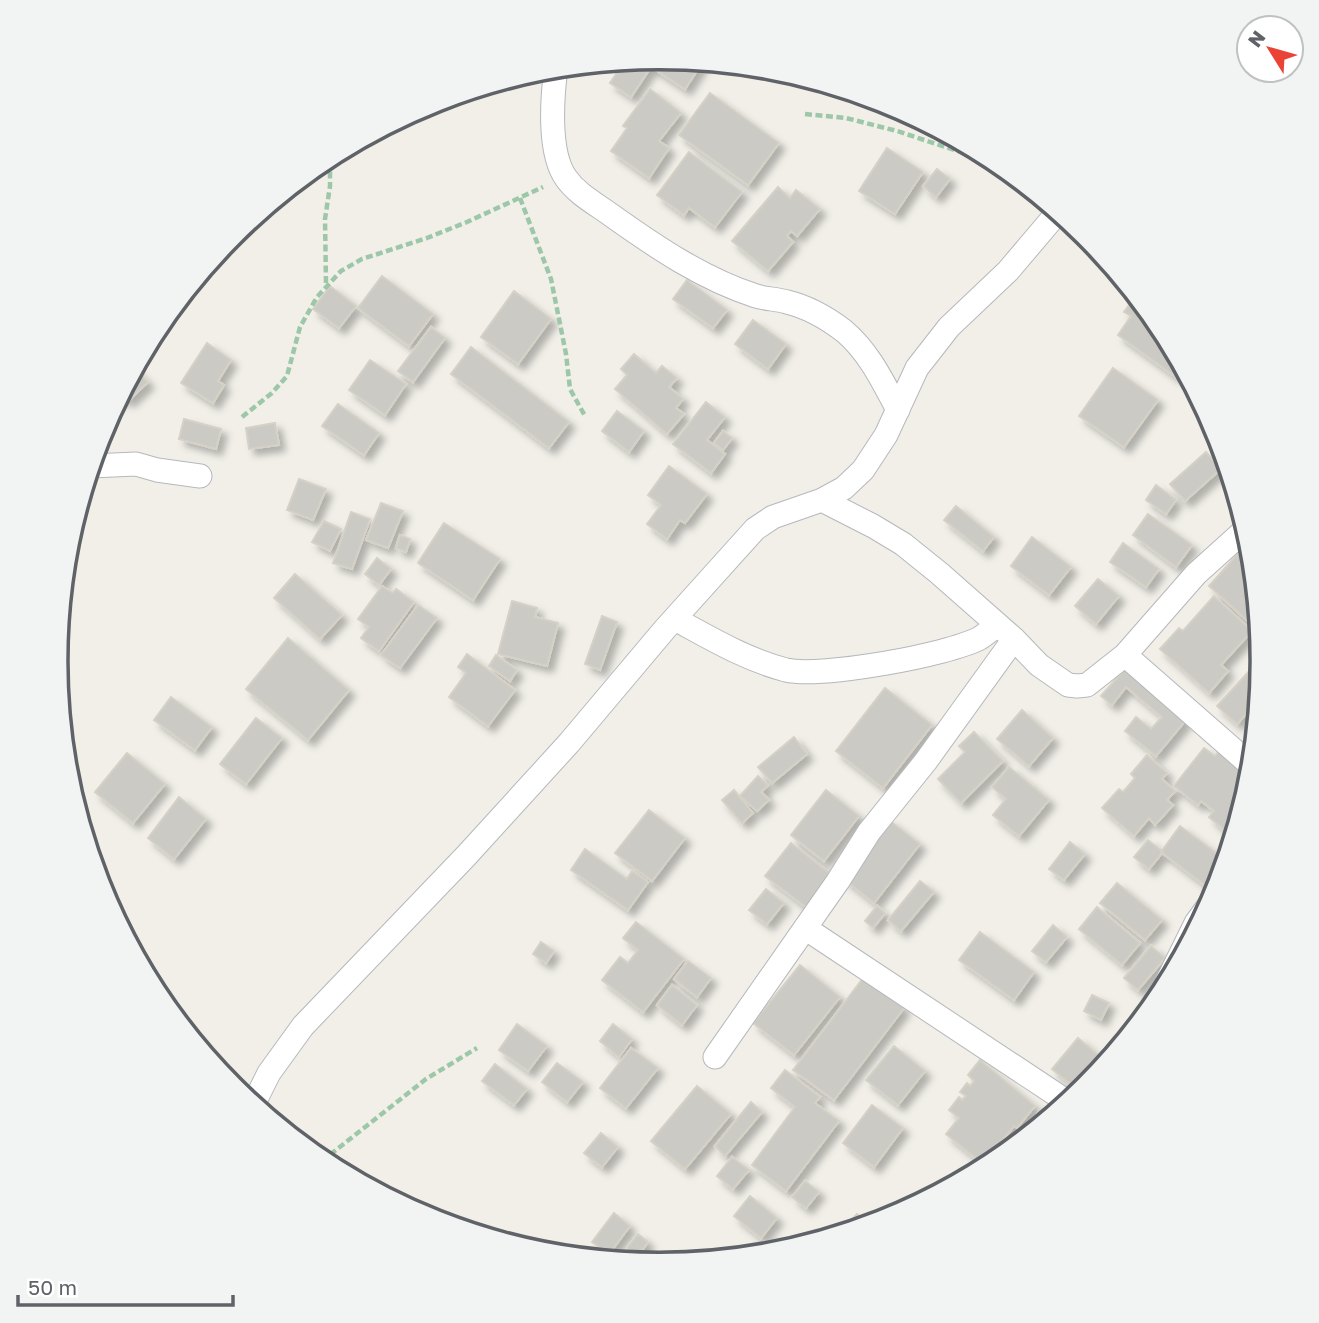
<svg xmlns="http://www.w3.org/2000/svg" width="1319" height="1323" font-family="'Golos Text',sans-serif">
	<style>
		.building { fill: #cccac5; stroke: #d6d1c6; stroke-width: 2; filter: url(#shadow) }
		.lines { fill: none; stroke-linecap: round; stroke-linejoin: round }
		.street-casing { stroke: #b5b8bc; stroke-width: 25 }
		.path { stroke: #9cc7a9; stroke-width: 4.5; stroke-dasharray: 7 3.5; stroke-linecap: butt }
		.street { stroke: #fff; stroke-width: 23 }
		.rim { fill: none; stroke: #5f6368; stroke-width: 3.5 }
	</style>
	<defs>
		<filter id="shadow"><feDropShadow dx="6" dy="6" stdDeviation="3.5" flood-color="#0004"/></filter>
	</defs>
	<rect width="100%" height="100%" fill="#f1efe8"/>
	<path class="building" d="M660,58l42,5 -17,26 -34,-22 -20,30 -21,-14 15,-22z
		M650,89l31,24 -22,28 10,7 -20,30 -38,-27 16,-23 -4,-2z
		M710,93l69,50 -31,42 -69,-50z
		M887,148l36,24 -28,42 -36,-23z
		M689,152l53,40 -27,35 -26,-19 -5,7 -27,-20z
		M937,169l13,10 -14,18 -13,-11z
		M778,187l12,11 6,-8 24,19 -23,27 -6,-5 -4,5 6,6 -25,29 -36,-30z
		M382,276l51,38 -24,32 -51,-38z
		M687,280l40,30 -14,18 -40,-29z
		M330,286l26,20 -17,22 -26,-19z
		M514,291l37,28 -33,45 -37,-27z
		M1136,295l26,32 21,40 -7,10 -58,-42 13,-19 -7,-4z
		M753,320l33,24 -18,25 -33,-25z
		M431,327l14,11 -32,44 -15,-11z
		M207,343l24,17 -13,21 6,4 -11,18 -32,-20z
		M471,347l98,75 -20,26 -98,-74z
		M634,354l22,19 6,-7 15,12 -8,9 14,12 -7,9 8,6 -17,20 -52,-45 12,-14 -6,-6z
		M370,360l36,24 -21,31 -36,-25z
		M1113,368l45,32 -34,47 -45,-31z
		M135,369l13,13 -20,19 -5,-5 -6,6z
		M706,402l19,15 -18,23 18,14 -14,19 -38,-29z
		M338,404l41,29 -15,22 -42,-29z
		M617,411l27,20 -15,21 -27,-21z
		M184,419l37,10 -5,20 -37,-10z
		M275,423l4,22 -30,4 -3,-21z
		M723,431l9,7 -9,12 -9,-7z
		M1206,452l15,17 -36,32 -15,-17z
		M669,466l38,28 -22,29 -5,-3 -13,19 -20,-15 14,-19 -13,-10z
		M299,479l27,10 -13,31 -26,-10z
		M1156,485l20,15 -10,14 -20,-14z
		M381,503l22,8 -15,37 -22,-8z
		M956,506l38,31 -11,14 -39,-31z
		M351,512l19,7 -18,50 -19,-6z
		M1148,514l44,31 -16,22 -43,-32z
		M324,521l17,8 -11,22 -18,-9z
		M444,523l56,36 -27,41 -55,-37z
		M400,535l10,4 -4,13 -10,-4z
		M1032,537l39,30 -22,28 -38,-29z
		M1250,540l1,4 9,88 -51,-46z
		M1123,543l36,26 -13,18 -36,-25z
		M377,558l14,11 -12,16 -14,-11z
		M295,574l47,41 -22,24 -46,-41z
		M1098,579l21,17 -23,28 -21,-18z
		M382,586l11,7 3,-4 18,13 -35,49 -18,-13 8,-11 -11,-8z
		M1214,596l38,35 -31,34 7,6 -19,22 -49,-44 19,-21 4,3z
		M512,601l25,7 -2,9 23,6 -11,43 -49,-12z
		M418,605l19,13 -37,50 -19,-13z
		M602,616l15,6 -17,48 -15,-6z
		M288,638l61,52 -41,50 -62,-51z
		M467,654l48,36 -27,36 -39,-29 17,-24 -8,-6z
		M496,655l21,15 -7,11 -21,-15z
		M1262,657l-3,43 -22,24 -20,-18z
		M1125,669l61,51 -30,36 -31,-25 11,-14 15,12 11,-12 -36,-30 -14,18 -11,-9z
		M885,688l47,37 -49,63 -47,-37z
		M171,697l41,30 -17,23 -41,-30z
		M1022,710l31,28 -24,28 -32,-27z
		M256,718l26,20 -36,46 -26,-20z
		M974,732l29,29 -42,42 -23,-24 27,-27 -6,-6z
		M794,737l13,17 -35,29 -14,-16z
		M1204,748l11,8 4,-5 33,26 -5,8 2,2 -15,51 -25,-21 5,-6 -13,-10 -3,4 -24,-19z
		M127,753l38,31 -32,39 -38,-31z
		M1147,755l20,18 -5,6 13,12 -8,9 6,5 -18,20 -6,-7 -15,18 -32,-28 17,-19 4,3 12,-14 -4,-4z
		M1009,767l40,33 -30,36 -26,-21 13,-16 -14,-12z
		M758,776l10,9 -7,7 8,8 -12,11 -17,-15z
		M734,790l19,23 -11,10 -20,-23z
		M826,790l33,26 -35,45 -33,-26z
		M179,797l27,22 -32,40 -26,-21z
		M649,810l36,28 -33,43 -37,-28z
		M889,820l31,24 -46,59 -31,-25z
		M1180,826l47,35 -2,6 -16,21 -48,-36z
		M1148,840l15,12 -14,17 -15,-12z
		M1070,842l15,12 -21,26 -15,-11z
		M791,843l41,32 -26,32 -41,-31z
		M585,849l42,30 5,-8 16,11 -20,28 -57,-40z
		M920,881l14,11 -33,39 -13,-11z
		M1117,883l45,37 -17,20 -45,-37z
		M766,889l18,14 -17,21 -18,-14z
		M877,906l8,7 -12,15 -8,-7z
		M1097,907l43,36 -18,22 -43,-36z
		M636,922l48,37 -41,53 -41,-32 18,-23 8,6 10,-13 -15,-12z
		M1053,925l14,12 -21,25 -14,-11z
		M980,932l54,40 -20,28 -55,-40z
		M541,942l13,9 -8,12 -13,-9z
		M1151,946l14,12 -27,32 -14,-12z
		M688,961l23,17 -14,19 -23,-18z
		M800,965l40,32 -46,58 -41,-32z
		M864,977l40,31 -70,92 -41,-30z
		M672,985l25,20 -15,20 -25,-20z
		M1092,995l17,8 -8,17 -17,-9z
		M517,1024l30,22 -19,25 -29,-21z
		M613,1024l19,15 -13,18 -19,-16z
		M1078,1038l26,22 -25,31 -27,-22z
		M894,1046l31,25 -27,34 -32,-25z
		M631,1048l27,20 -32,40 -26,-20z
		M980,1060l55,46 -18,22 -3,-2 -31,38 -37,-30 13,-16 -10,-8 10,-13 3,3 4,-4 -6,-4 7,-9 3,3 4,-5 -6,-6z
		M557,1063l26,19 -16,20 -25,-20z
		M495,1064l32,25 -13,16 -32,-24z
		M785,1070l35,27 -5,6 24,18 -53,70 -34,-26 43,-58 -24,-19z
		M697,1086l34,28 -46,55 -34,-28z
		M751,1102l11,10 -37,44 -10,-10z
		M872,1105l31,23 -29,39 -31,-24z
		M1039,1111l11,7 -36,30z
		M601,1133l17,14 -16,20 -18,-14z
		M732,1157l17,13 -16,19 -16,-13z
		M805,1181l14,11 -13,16 -14,-11z
		M750,1196l27,22 -16,20 -27,-22z
		M614,1213l16,13 -21,28 -17,-12z
		M857,1214l13,11 -22,7 -4,-3z
		M638,1234l10,8 -10,14 -11,-8z"/>
	<g class="lines">
		<g class="street-casing">
			<path id="street" d="M556,68c-4,30 -8,85 10,110 11,16 30,26 45,37 45,32 92,64 145,81 10,3 21,3 31,6 21,5 40,16 57,29 25,21 39,51 54,79
				M91,466l45,-2 21,6 43,6
				M822,500l51,26 30,18 36,29 75,66 25,26 29,20 9,1 10,-1 38,-30 71,-81 51,-46
				M675,619c35,19 72,41 111,51 35,8 162,-15 194,-32 6,-4 12,-9 17,-13
				M1125,655l128,112
				M805,928l264,175
				M1157,1002l39,-79 19,-26
				M715,1057l123,-176 31,-49 57,-71 88,-122
				M253,1105l16,-32 34,-47 163,-170 103,-113 96,-114 90,-100 18,-12 49,-17 22,-12 19,-18 23,-35 31,-67 32,-41 59,-56 50,-59"/>
		</g>
		<path class="path" d="M805,114l41,4 51,13 106,35
			M520,198l31,81 15,75 4,35 15,27
			M326,283l-1,-64 5,-33v-29
			M242,417l30,-24 15,-17 13,-49 17,-30 24,-26 21,-12 65,-21 40,-16 76,-35
			M322,1161l104,-82 51,-31"/>
		<use href="#street" class="street"/>
	</g>
	<path d="M0 0H1319V1323H0ZM68 661a591 591 0 1 1 1182 0a591 591 0 1 1-1182 0Z" fill="#f2f3f3" fill-rule="evenodd"/>
	<path class="rim" d="M68 661a591 591 0 1 1 1182 0a591 591 0 1 1-1182 0Z"/>
	<g transform="translate(1270 49) rotate(307)"><circle r="33" fill="#ffffff" stroke="#bfc1c3" stroke-width="2"/>
	<path d="M0-5L12 26L0 18L-12 26Z" fill="#ea4335"/>
	<text y="-10" font-size="19" font-weight="bold" text-anchor="middle" fill="#5f6368">N</text>
	</g>
	<path d="M18 1295v10h215v-10" fill="none" stroke="#5f6368" stroke-width="3.5"/>
	<text x="28" y="1295" font-size="21" fill="#5f6368" stroke="#ffffff" stroke-width="5" paint-order="stroke">50 m</text>
</svg>
